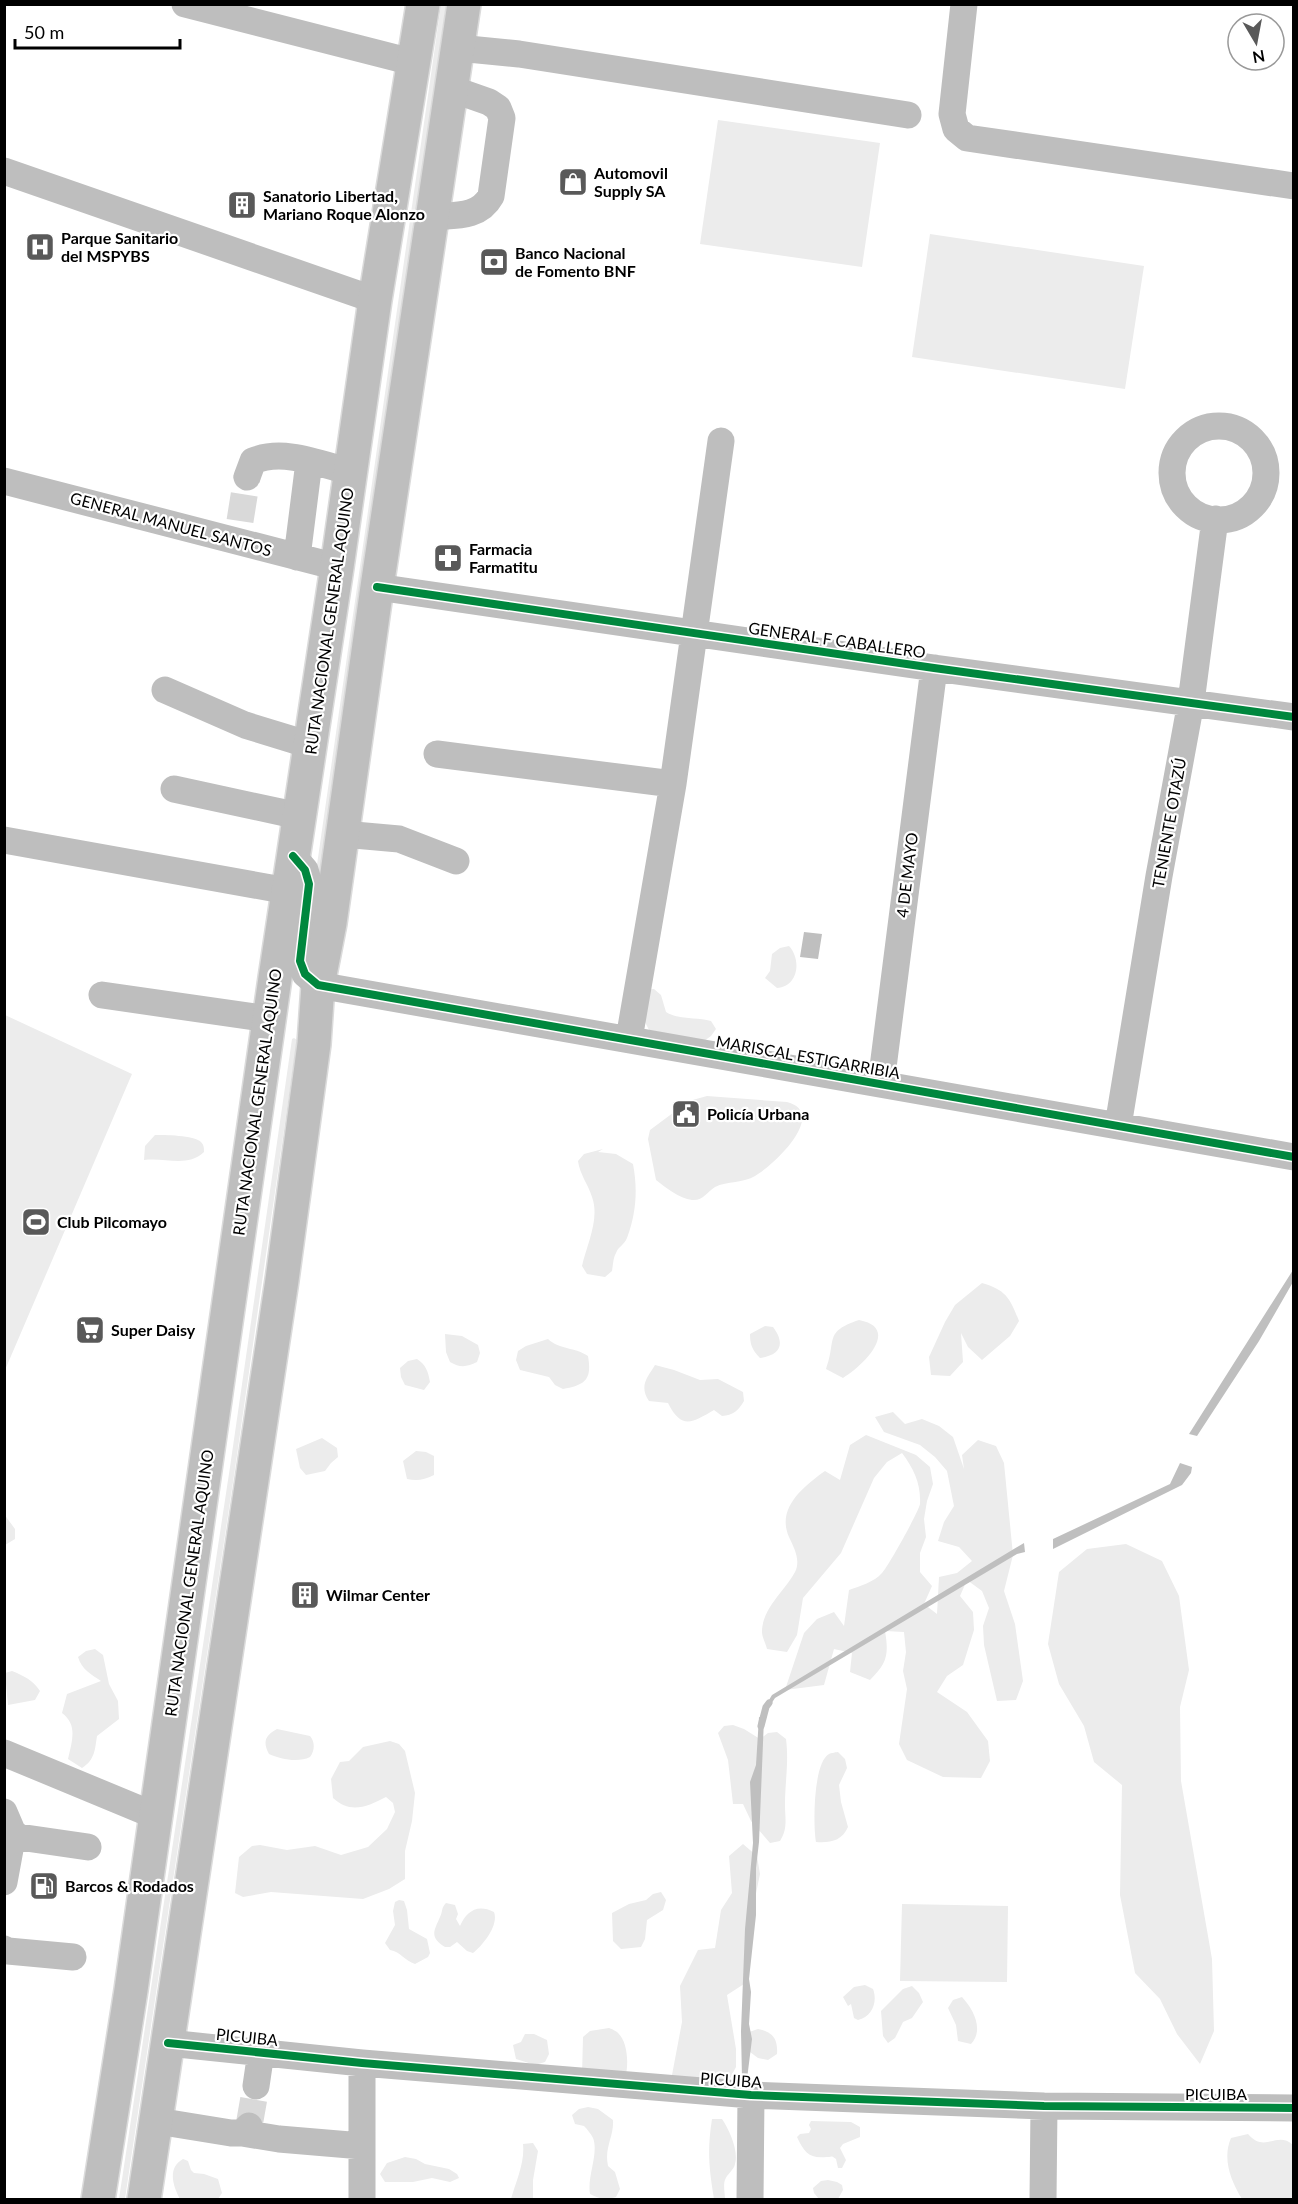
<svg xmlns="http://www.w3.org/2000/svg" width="1298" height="2204" font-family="Lato,sans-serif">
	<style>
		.green { fill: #ececec }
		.water { fill: #bfbfbf }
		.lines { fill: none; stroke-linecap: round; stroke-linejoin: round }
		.stream { stroke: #bfbfbf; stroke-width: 7 }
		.minor-tunnel { stroke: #d9d9d9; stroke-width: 27; stroke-dasharray: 27 14; stroke-linecap: butt }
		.highway-casing { stroke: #dbdbdb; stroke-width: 36 }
		.minor { stroke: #bebebe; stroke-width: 27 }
		.highway { stroke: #bebebe; stroke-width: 33 }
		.cycleway-casing { stroke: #fff; stroke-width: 11 }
		.cycleway { stroke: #00873e; stroke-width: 8 }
		.labels { text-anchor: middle; stroke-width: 4.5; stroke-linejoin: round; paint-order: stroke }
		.poi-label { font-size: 16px; font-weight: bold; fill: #000; stroke: #fff; text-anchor: start }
		.street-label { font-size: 16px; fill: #000; stroke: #fff }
	</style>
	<rect width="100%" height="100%" fill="#fff"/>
	<path class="green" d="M441,5h5l-134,929h-5z
		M718,120l162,23 -18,124 -162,-23z
		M930,234l214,32 -19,123 -213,-32z
		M789,946c13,14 9,41 -12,42l-12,-10 5,-7 2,-17 8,-6z
		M654,989l7,6 5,17c13,8 30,5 45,9l5,8 -5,7 -7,5 -55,-11 -4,-8 -1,-32z
		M5,1015l127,59 -127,296 -1,-355z
		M294,1038l3,2 -62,429 -110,730h-6l111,-732 62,-428z
		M707,1096l80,6c42,11 -14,64 -32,74 -11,7 -28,5 -40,11 -8,5 -12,14 -23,13 -13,-2 -26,-12 -36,-20l-8,-41 2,-9 39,-29z
		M155,1135c9,0 39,0 46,7 3,3 3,6 3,10 -17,16 -39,5 -60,8l1,-14z
		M603,1149l-5,3 18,2 17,10c5,26 3,50 -6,74 -3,7 -9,9 -11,15 -3,5 -3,13 -4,18l-7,6 -18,-3 -5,-8c5,-22 18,-47 10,-69 -4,-13 -12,-22 -14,-36l6,-7z
		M982,1283c24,7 28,15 37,38l-9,15 -28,24 -14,-13 -7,-14 2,29 -13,14 -19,-1 -2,-18 16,-35 10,-17z
		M859,1320c43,8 3,47 -16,58l-17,-9c11,-29 -3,-37 33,-49z
		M765,1326l8,1c13,17 7,28 -13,31 -8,-8 -10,-14 -10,-24z
		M445,1334l17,2 16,9 2,8 -3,9c-10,5 -17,6 -27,0l-4,-10z
		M548,1339c12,11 27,8 40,17 4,23 -2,29 -25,33l-8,-4 -6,-8 -29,-7 -4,-10 2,-9 8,-5z
		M417,1359c9,6 11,12 13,23l-6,8 -19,-5 -4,-8 -1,-9 8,-7z
		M655,1365l19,5 26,10 18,-1 25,13 1,9c-6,10 -11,14 -22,15l-8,-6c-21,12 -32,21 -46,-7l-19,-2c-10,-15 -2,-23 6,-36z
		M893,1412l12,12 17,-5 17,7 14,11 11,32 -2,-14 16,-15 18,6 8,17 9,92 -9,36 11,33 8,57 -7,19 -19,1 -13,-56 -1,-19 6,-18 -7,-17 -15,-11 -7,16 13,16 1,18 -11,35 -16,11 -10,16 30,20 21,29 2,20 -9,17 -38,-1 -36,-17 -8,-16 8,-55 -4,-18 3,-19 -2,-20 -19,-1c4,24 2,32 -15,49l-20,-8 2,-19 -18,-4 -10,36 -39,5 19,-57 13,-14 17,-7 10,14 5,-36c11,-4 25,-8 33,-17 6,-6 37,-62 38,-69 1,-20 -6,-35 -18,-51l-15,9 -13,16 -33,75 -38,45 -6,37 -10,17 -20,-3c-1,-5 -5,-12 -5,-17 0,-24 23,-41 33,-60 6,-12 -1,-24 -6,-35 -13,-29 15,-51 36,-66l15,9 10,-35 16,-10 50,20 14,12 3,17 -6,17 -3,18 2,18 -6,16v19l12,14 -8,18 13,10 2,-37 18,-4 15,-12 -13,-14 -21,-6 6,-19 10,-16 -7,-35 -12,-14 -15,-12 -36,-13 -9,-15z
		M322,1438l15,10 1,9 -7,6 -6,8 -19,4 -6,-7 -4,-19z
		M416,1451l10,1 8,4v19c-10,5 -17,6 -27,4l-4,-18z
		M4,1514l11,15v10l-10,6z
		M1126,1544l36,17 17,35 10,74 -9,37 1,74 31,178 2,72 -14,33 -23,-30 -17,-35 -25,-26 -15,-78 2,-110 -28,-23 -10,-36 -25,-42 -11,-40 11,-72 28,-23z
		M95,1649l8,6 6,29 9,17 1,18 -22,17c-2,13 -2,24 -15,32l-14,-9c4,-18 10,-34 -6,-46l5,-19 34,-13c-10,-7 -19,-11 -23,-24l8,-6z
		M12,1671c12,5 21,9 28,20l-5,9 -27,5 -3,-32z
		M733,1725l11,4 16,10 8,-6 9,-1 9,7c3,24 -1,42 -1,66 0,14 3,23 -5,36l-10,2 -19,-22 -8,-17h-10l-5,-44 -10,-27 6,-7z
		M277,1729l33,7c5,6 5,14 0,21 -12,6 -30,2 -41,-3 -7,-13 -3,-19 8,-25z
		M390,1741l9,3 6,7 10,42 -3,28 -7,30v28l-16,10 -26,10 -92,-7 -28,5 -8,-4 4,-36 13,-11 8,-1 27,5 28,-4 26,9 27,-8 19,-18 8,-17 -2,-9 -7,-6c-19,10 -36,17 -53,1l-2,-19 9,-17 9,-1 14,-14z
		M838,1752l7,7 2,9 -8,17 2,17 7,25c-6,14 -18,16 -32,15 -3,-17 -3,-79 13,-88 1,-1 9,-2 9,-2z
		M743,1844l14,12 3,18 -12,58 -4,52 -17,11 9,54v18l-9,17 -37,-1 -18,-8 10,-53 -2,-36 18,-36 17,-2 6,-38 11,-17 -3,-37z
		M661,1892l5,8 -3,10 -16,10 -2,19 -4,8 -20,2 -8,-8 -1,-28 17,-9 17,-4 7,-6z
		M399,1900l5,1 3,9 2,19 18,10 3,14 -2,4 -13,7c-10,-3 -14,-12 -25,-14l-5,-7 10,-18 -2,-14 2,-9z
		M446,1903l9,2 3,9 -2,5 4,7c6,-14 17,-23 34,-14 5,13 -11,33 -21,41l-6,-2 -10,-9 -7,5h-5c-16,-10 -11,-16 -5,-30 3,-6 1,-9 6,-14z
		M902,1904l106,2 -1,76 -107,-1z
		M865,1985l8,4c5,13 -1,28 -15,31l-4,-2 -3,-14 -3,2 -5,-9 11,-10z
		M912,1986l7,7 4,9 -11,16 -9,4 -8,16 -7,5 -5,-7 -2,-25 22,-22z
		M962,1997c12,13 22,33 9,47l-13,-3 -2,-16 -8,-17 5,-8z
		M609,2028c1,0 9,4 9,5 10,9 11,33 7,45l-43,-3 1,-38 7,-6z
		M758,2029c15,3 20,10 19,25l-9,6 -10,-2 -8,-6 -1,-20z
		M525,2034h9l13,6 2,14 -4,8 -10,3 -19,-6 -3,-14 8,-3z
		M588,2107l10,2 15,11c1,17 -9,27 -5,46l7,6 5,17 -4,8c-10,3 -17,2 -26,-3 -3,-18 9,-41 3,-56 -2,-4 -6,-9 -9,-12l-9,-2 -3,-9 7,-6z
		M712,2119h10c7,10 17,32 13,45 -1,6 -8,10 -10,16 -2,5 0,14 0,19h-11c-5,-31 -7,-48 -2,-80z
		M811,2121l40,1 9,5v10l-17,7 -3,4 6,12 -4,8h-4l-2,-9c-6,-4 -2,-2 -9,-2 -18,2 -23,-5 -30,-20l3,-3 9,-1 2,-4 -2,-4z
		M1248,2134c17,20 29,-4 45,11v54h-51c-11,-18 -20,-40 -11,-61z
		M533,2143l5,8 -5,29v19h-22c5,-18 14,-36 12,-55z
		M405,2157l11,2 9,5 24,5 8,5 2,4 -9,4 -18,-4 -19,4h-28l-5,-8 7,-11z
		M183,2159l5,2 3,9 3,3 10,1 14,5 4,14 -4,6h-38c-7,-13 -13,-31 3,-40z
		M828,2180l9,2 5,3 1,5 -5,9h-19l-5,-6 -1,-5 8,-7z"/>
	<path class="water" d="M804,932l18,2 -4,25 -18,-2z
		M1293,1270v12l-34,59 -62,95 -8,-2z
		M1180,1463l12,4 -1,6 -9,12 -129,64v-10l117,-55z
		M1024,1543l1,9 -8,2 -242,144 -8,12h-4l9,-15z
		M759,1717l5,1 -5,124 -3,26v47l-7,64 2,13 -2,32 3,15 -5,40 -5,-1 -1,-47 4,-102 8,-86 -3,-61 6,-17z"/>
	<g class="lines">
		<path class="stream" d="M761,1726l5,-19 3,-4"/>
		<path class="minor-tunnel" d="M240,521l7,-44
			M249,2126l7,-40"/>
		<g class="highway-casing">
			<path id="highway" d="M98,2200l33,-210 144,-1012 62,-411 38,-267 48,-296
				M144,2200l138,-920 32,-236 4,-59 12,-62 47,-336 87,-583"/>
		</g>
		<path class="minor" d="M185,4l227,58
			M964,4l-12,110 4,15 11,9 327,48
			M458,48l61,6 389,61
			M4,171l371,129
			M432,217c23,-2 47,1 59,-21l11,-78 -4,-10 -9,-6 -37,-13
			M1172 473a47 47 0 1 1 94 0a47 47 0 1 1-94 0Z
			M247,477l6,-16c30,-13 67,3 98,11
			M4,481l333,86
			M297,557l12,-95
			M377,587l557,81 360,49
			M165,690l80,35 65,20
			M437,754l236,30
			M174,789l125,27
			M343,834l56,5 57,22
			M4,840l284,51
			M293,856l12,14 4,14 -9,77 5,13 13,11 976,172
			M102,995l167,24
			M629,1039l44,-255 48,-343
			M881,1083l53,-415
			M1118,1126l41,-250 32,-174 24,-183
			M4,1753l152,63
			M4,1812l9,21 6,4 69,10
			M4,1882l9,-49
			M4,1949l4,2 65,6
			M168,2043l194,20 389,32 293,11 250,2
			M256,2086l5,-34
			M157,2121l74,12h11l7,-7
			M242,2133l37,6 83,7
			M362,2200v-137
			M750,2200l1,-105
			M1043,2200l1,-94"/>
		<use href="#highway" class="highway"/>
		<g class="cycleway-casing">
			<path id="cycleway" d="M377,587l557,81 360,49
				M293,856l12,14 4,14 -9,77 5,13 13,11 976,172
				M168,2043l194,20 389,32 293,11 250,2"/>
		</g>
		<use href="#cycleway" class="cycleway"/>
	</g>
	<defs>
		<g id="shop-square" transform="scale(1.5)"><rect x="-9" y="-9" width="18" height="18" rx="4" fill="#595959" stroke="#fff"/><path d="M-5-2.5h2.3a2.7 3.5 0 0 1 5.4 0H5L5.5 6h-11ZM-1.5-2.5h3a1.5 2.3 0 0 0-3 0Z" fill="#fff"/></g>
		<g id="building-square" transform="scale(1.5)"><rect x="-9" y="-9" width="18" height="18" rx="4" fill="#595959" stroke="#fff"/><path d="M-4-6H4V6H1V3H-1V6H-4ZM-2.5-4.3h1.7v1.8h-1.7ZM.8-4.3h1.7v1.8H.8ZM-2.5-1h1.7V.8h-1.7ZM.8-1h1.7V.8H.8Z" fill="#fff"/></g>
		<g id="hospital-square" transform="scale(1.5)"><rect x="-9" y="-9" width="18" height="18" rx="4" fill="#595959" stroke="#fff"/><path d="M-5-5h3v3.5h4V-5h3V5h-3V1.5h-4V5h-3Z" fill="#fff"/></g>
		<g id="bank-square" transform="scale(1.5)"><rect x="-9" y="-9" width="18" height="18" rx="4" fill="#595959" stroke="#fff"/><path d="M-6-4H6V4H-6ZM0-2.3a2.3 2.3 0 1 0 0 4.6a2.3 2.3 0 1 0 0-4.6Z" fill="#fff"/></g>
		<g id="pharmacy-square" transform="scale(1.5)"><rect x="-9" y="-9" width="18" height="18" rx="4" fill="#595959" stroke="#fff"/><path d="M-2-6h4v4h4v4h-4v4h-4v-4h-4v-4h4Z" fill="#fff"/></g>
		<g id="civic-square" transform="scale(1.5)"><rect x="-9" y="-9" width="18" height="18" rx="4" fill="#595959" stroke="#fff"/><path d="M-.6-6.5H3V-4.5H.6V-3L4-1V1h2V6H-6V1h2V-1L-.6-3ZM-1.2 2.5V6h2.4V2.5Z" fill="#fff"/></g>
		<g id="stadium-square" transform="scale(1.5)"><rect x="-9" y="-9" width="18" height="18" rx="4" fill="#595959" stroke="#fff"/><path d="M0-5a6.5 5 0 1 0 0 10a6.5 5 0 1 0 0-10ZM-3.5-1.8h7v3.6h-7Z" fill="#fff"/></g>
		<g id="supermarket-square" transform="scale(1.5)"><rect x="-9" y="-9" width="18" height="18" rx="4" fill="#595959" stroke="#fff"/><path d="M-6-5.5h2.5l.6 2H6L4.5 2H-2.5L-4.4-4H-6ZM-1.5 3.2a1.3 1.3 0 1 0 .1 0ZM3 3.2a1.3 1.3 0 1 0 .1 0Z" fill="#fff"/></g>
		<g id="fuel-square" transform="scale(1.5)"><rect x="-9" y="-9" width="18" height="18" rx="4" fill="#595959" stroke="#fff"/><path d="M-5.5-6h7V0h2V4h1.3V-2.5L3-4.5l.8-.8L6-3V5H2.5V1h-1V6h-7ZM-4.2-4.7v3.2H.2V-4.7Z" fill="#fff"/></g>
	</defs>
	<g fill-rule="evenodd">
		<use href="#shop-square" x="573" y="182"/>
		<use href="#building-square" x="242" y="205"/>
		<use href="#hospital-square" x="40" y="247"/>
		<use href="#bank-square" x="494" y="262"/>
		<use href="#pharmacy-square" x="448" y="558"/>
		<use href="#civic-square" x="686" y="1114"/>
		<use href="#stadium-square" x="36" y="1222"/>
		<use href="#supermarket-square" x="90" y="1330"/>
		<use href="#building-square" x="305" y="1595"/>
		<use href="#fuel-square" x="44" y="1886"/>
	</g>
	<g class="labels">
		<g class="poi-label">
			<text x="594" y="179">Automovil<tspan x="594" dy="18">Supply SA</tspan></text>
			<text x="263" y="202">Sanatorio Libertad,<tspan x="263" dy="18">Mariano Roque Alonzo</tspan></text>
			<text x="61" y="244">Parque Sanitario<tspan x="61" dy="18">del MSPYBS</tspan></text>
			<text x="515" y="259">Banco Nacional<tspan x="515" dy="18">de Fomento BNF</tspan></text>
			<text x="469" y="555">Farmacia<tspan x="469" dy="18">Farmatitu</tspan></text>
			<text x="707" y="1120">Policía Urbana</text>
			<text x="57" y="1228">Club Pilcomayo</text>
			<text x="111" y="1336">Super Daisy</text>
			<text x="326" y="1601">Wilmar Center</text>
			<text x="65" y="1892">Barcos &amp; Rodados</text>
		</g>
		<g class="street-label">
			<text transform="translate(171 524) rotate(15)" y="6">GENERAL MANUEL SANTOS</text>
			<text transform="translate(329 621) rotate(-82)" y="6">RUTA NACIONAL GENERAL AQUINO</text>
			<text transform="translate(837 640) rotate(8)" y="6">GENERAL F CABALLERO</text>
			<text transform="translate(1169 823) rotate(-80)" y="6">TENIENTE OTAZÚ</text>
			<text transform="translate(907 875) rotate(-83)" y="6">4 DE MAYO</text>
			<text transform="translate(808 1057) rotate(10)" y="6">MARISCAL ESTIGARRIBIA</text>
			<text transform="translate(257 1102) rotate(-82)" y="6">RUTA NACIONAL GENERAL AQUINO</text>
			<text transform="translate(189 1583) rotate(-82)" y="6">RUTA NACIONAL GENERAL AQUINO</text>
			<text transform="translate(247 2037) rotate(6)" y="6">PICUIBA</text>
			<text transform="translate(731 2080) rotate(4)" y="6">PICUIBA</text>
			<text x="1216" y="2100">PICUIBA</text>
		</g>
	</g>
	<rect width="1298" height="2204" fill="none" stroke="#000000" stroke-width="12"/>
	<g transform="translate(1256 42) rotate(170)"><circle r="28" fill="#ffffff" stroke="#999999" stroke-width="1.5"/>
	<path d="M0-4.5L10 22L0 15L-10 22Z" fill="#595959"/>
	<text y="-9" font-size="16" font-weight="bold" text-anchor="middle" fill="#000000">N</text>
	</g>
	<path d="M15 39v9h165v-9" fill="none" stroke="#000000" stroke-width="3"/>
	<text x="24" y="39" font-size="18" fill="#000000" stroke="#ffffff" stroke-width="4.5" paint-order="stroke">50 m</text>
</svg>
